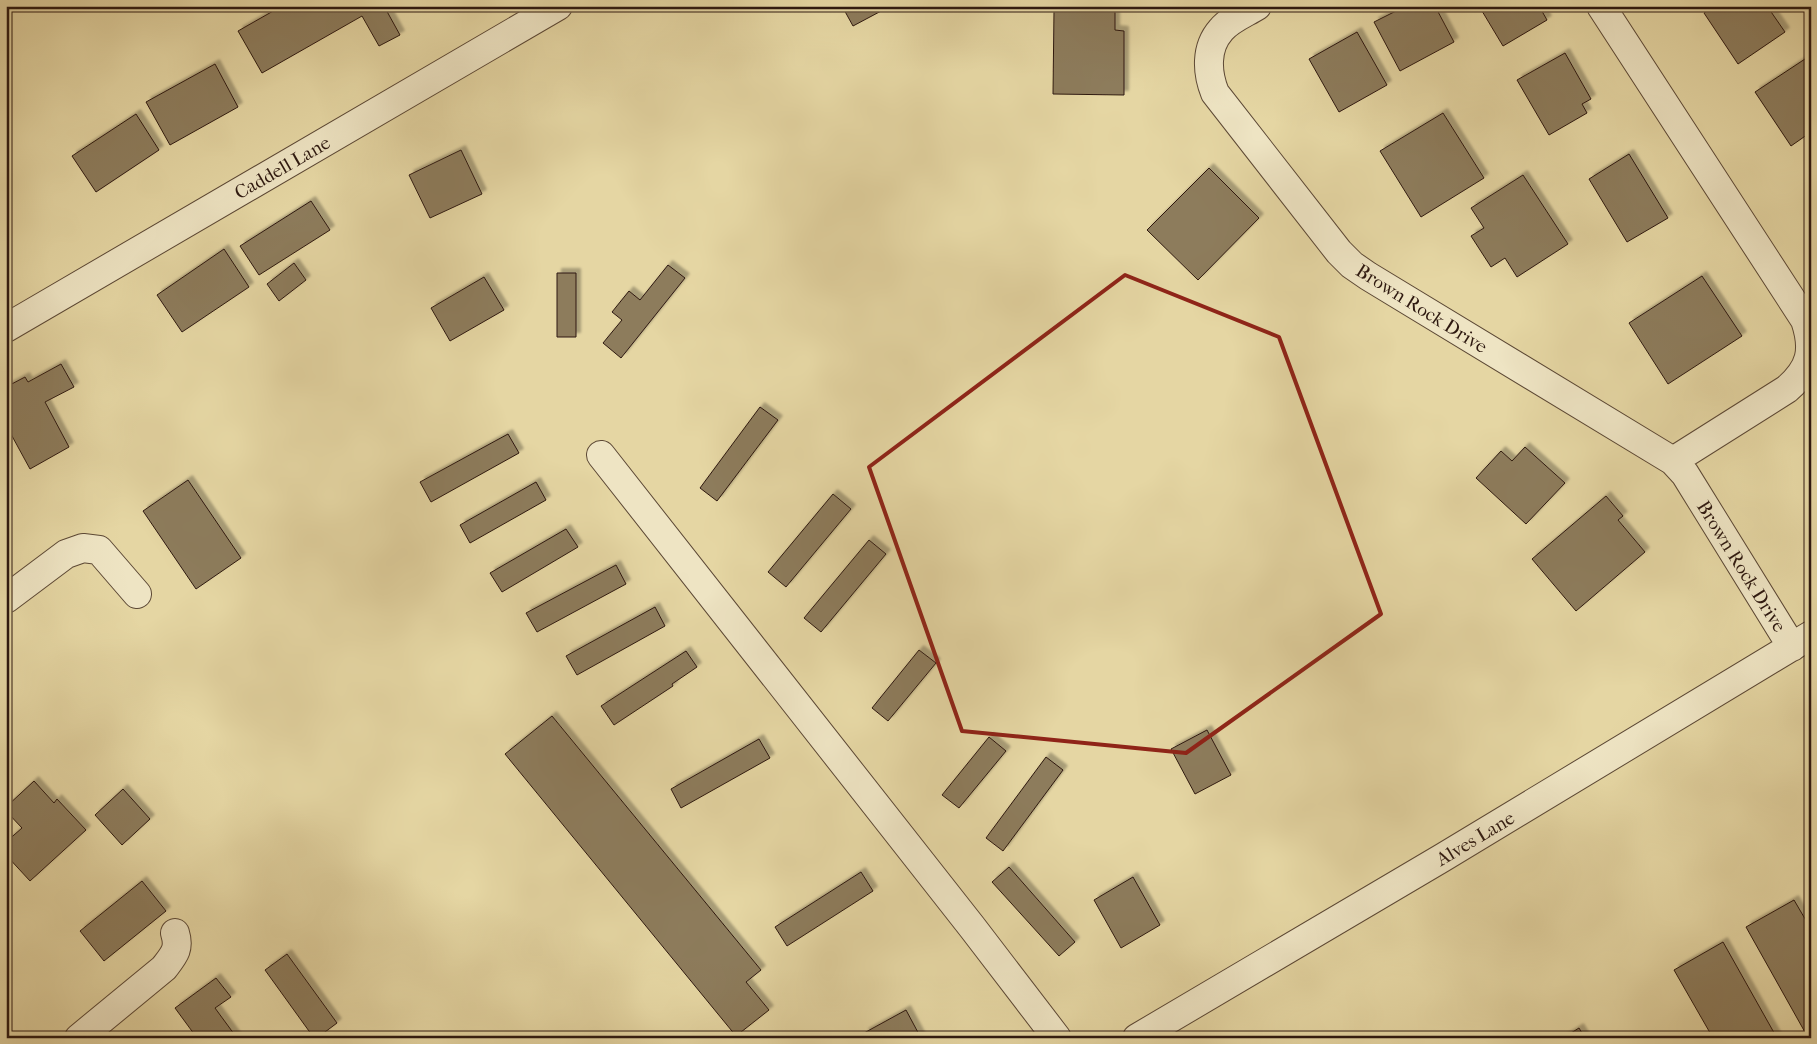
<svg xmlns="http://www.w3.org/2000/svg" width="1817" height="1044" font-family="'IM FELL French Canon',serif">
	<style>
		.building { fill: #8d7b5c; stroke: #2e1910; filter: url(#shadow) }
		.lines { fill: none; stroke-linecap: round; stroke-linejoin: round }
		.minor-casing { stroke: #5c4835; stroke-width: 30 }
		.minor { stroke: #eee4c3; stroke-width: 28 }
		.marked { fill: none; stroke: #8f2418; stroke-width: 4; stroke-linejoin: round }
		.labels { text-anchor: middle; stroke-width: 4; stroke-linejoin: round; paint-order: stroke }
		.street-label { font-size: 19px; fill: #2e1910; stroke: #eee4c3 }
	</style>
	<defs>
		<filter id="shadow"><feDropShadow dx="4.5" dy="-4.5" stdDeviation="1" flood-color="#0004"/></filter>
	</defs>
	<rect width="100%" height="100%" fill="#e5d6a3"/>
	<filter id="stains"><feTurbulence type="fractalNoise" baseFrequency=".004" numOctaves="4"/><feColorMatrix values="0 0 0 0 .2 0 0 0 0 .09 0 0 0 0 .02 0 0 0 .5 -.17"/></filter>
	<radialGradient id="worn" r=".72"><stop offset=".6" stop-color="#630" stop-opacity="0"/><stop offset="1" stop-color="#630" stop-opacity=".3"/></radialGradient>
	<path class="building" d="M282,6h102l16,29 -21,11 -17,-30 -100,57 -24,-42z
		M842,6h39l2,4 -30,16z
		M1398,6h37l19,36 -54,29 -26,-49 26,-13z
		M1479,6h60l8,14 -44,26z
		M1714,6h53l18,26 -47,32 -34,-51z
		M1054,10h61v20l9,1v64l-71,-1z
		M1357,32l30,53 -48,27 -30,-53z
		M1565,53l26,46 -9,5 5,9 -38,22 -32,-55z
		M1805,59l6,9v64l-20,14 -36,-54z
		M215,64l23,43 -68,38 -24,-43z
		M1443,113l41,65 -63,39 -41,-66z
		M136,114l23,36 -63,42 -24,-36z
		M461,150l21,44 -52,24 -21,-43z
		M1629,154l39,64 -41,24 -38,-63z
		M1209,168l50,50 -61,62 -51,-50z
		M1523,175l45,69 -51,33 -12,-19 -14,9 -20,-31 13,-8 -13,-20z
		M311,201l19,29 -71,45 -19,-29z
		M224,249l25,38 -67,45 -25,-37z
		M294,263l12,17 -27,21 -12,-17z
		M668,265l17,13 -64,80 -18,-15 19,-23 -10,-8 17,-21 11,9z
		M557,273h19v64h-19z
		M1702,276l40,60 -74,48 -39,-61z
		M484,277l20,33 -54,31 -19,-33z
		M61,364l13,23 -29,15 24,45 -39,22 -24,-44v-38l19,-10 3,5z
		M760,407l18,13 -61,81 -17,-13z
		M508,434l11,19 -88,49 -11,-20z
		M1525,447l40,36 -39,41 -50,-46 25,-27 11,10z
		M188,480l53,78 -45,31 -53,-78z
		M536,482l10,18 -76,43 -10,-18z
		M833,494l18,15 -65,78 -18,-15z
		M1606,496l17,20 -5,4 27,32 -69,59 -44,-52z
		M566,529l12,18 -76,45 -12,-19z
		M869,540l17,14 -65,78 -17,-14z
		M616,565l10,19 -89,48 -11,-19z
		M655,607l10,19 -88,49 -11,-19z
		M919,650l17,13 -48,58 -16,-13z
		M686,651l11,16 -25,17 1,2 -59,39 -13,-19z
		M552,716l209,254 -15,12 23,28 -33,26 -231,-282z
		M1207,730l24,45 -36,19 -24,-45z
		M989,737l17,14 -47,57 -17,-13z
		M759,739l11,19 -89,50 -10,-19z
		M1046,757l17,13 -60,81 -17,-13z
		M34,781l20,22 3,-4 29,31 -56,51 -24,-26v-13l16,-14 -16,-17v-4z
		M123,789l27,30 -28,26 -27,-30z
		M1009,867l66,75 -16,14 -67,-74z
		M861,872l12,19 -86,55 -12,-19z
		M1133,877l27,48 -39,23 -27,-48z
		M142,881l24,30 -62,50 -24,-30z
		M1794,900l17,29v103l-5,2 -60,-107z
		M1723,942l54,96h-64l-39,-68z
		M287,954l50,69 -20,15h-3l-49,-68z
		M216,978l15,19 -16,11 22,30h-40l-22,-30z
		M906,1010l15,28h-54l-3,-5z
		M1579,1028l6,10h-22z"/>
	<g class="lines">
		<g class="minor-casing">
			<path id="minor" d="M1257,6c-11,7 -27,13 -36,24 -16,18 -14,43 -6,63l124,159 13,13 16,11 305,185 12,13 107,173
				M1601,6l204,314c10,30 6,48 -18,69l-114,72
				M6,328l552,-322
				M601,455l371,472 85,111
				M6,599l60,-45 17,-6 16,2 38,44
				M79,1038l85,-70c10,-13 16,-19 11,-35
				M1137,1038l305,-180 369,-223"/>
		</g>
		<use href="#minor" class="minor"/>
	</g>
	<path class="marked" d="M1125,275l154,62 102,277 -195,139 -224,-22 -93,-264z"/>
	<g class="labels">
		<g class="street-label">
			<text transform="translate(282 167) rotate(-30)" y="7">Caddell Lane</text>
			<text transform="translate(1422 308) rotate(32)" y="7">Brown Rock Drive</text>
			<text transform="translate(1742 566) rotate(58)" y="7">Brown Rock Drive</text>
			<text transform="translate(1475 838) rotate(-31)" y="7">Alves Lane</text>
		</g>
	</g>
	<rect width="1817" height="1044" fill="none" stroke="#e5d6a3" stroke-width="25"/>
	<rect x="8" y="8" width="1802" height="1029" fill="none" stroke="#2e1910" stroke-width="2.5"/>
	<rect x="12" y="12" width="1792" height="1019" fill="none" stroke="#2e1910"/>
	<rect width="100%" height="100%" filter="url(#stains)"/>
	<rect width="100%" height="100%" fill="url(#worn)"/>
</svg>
